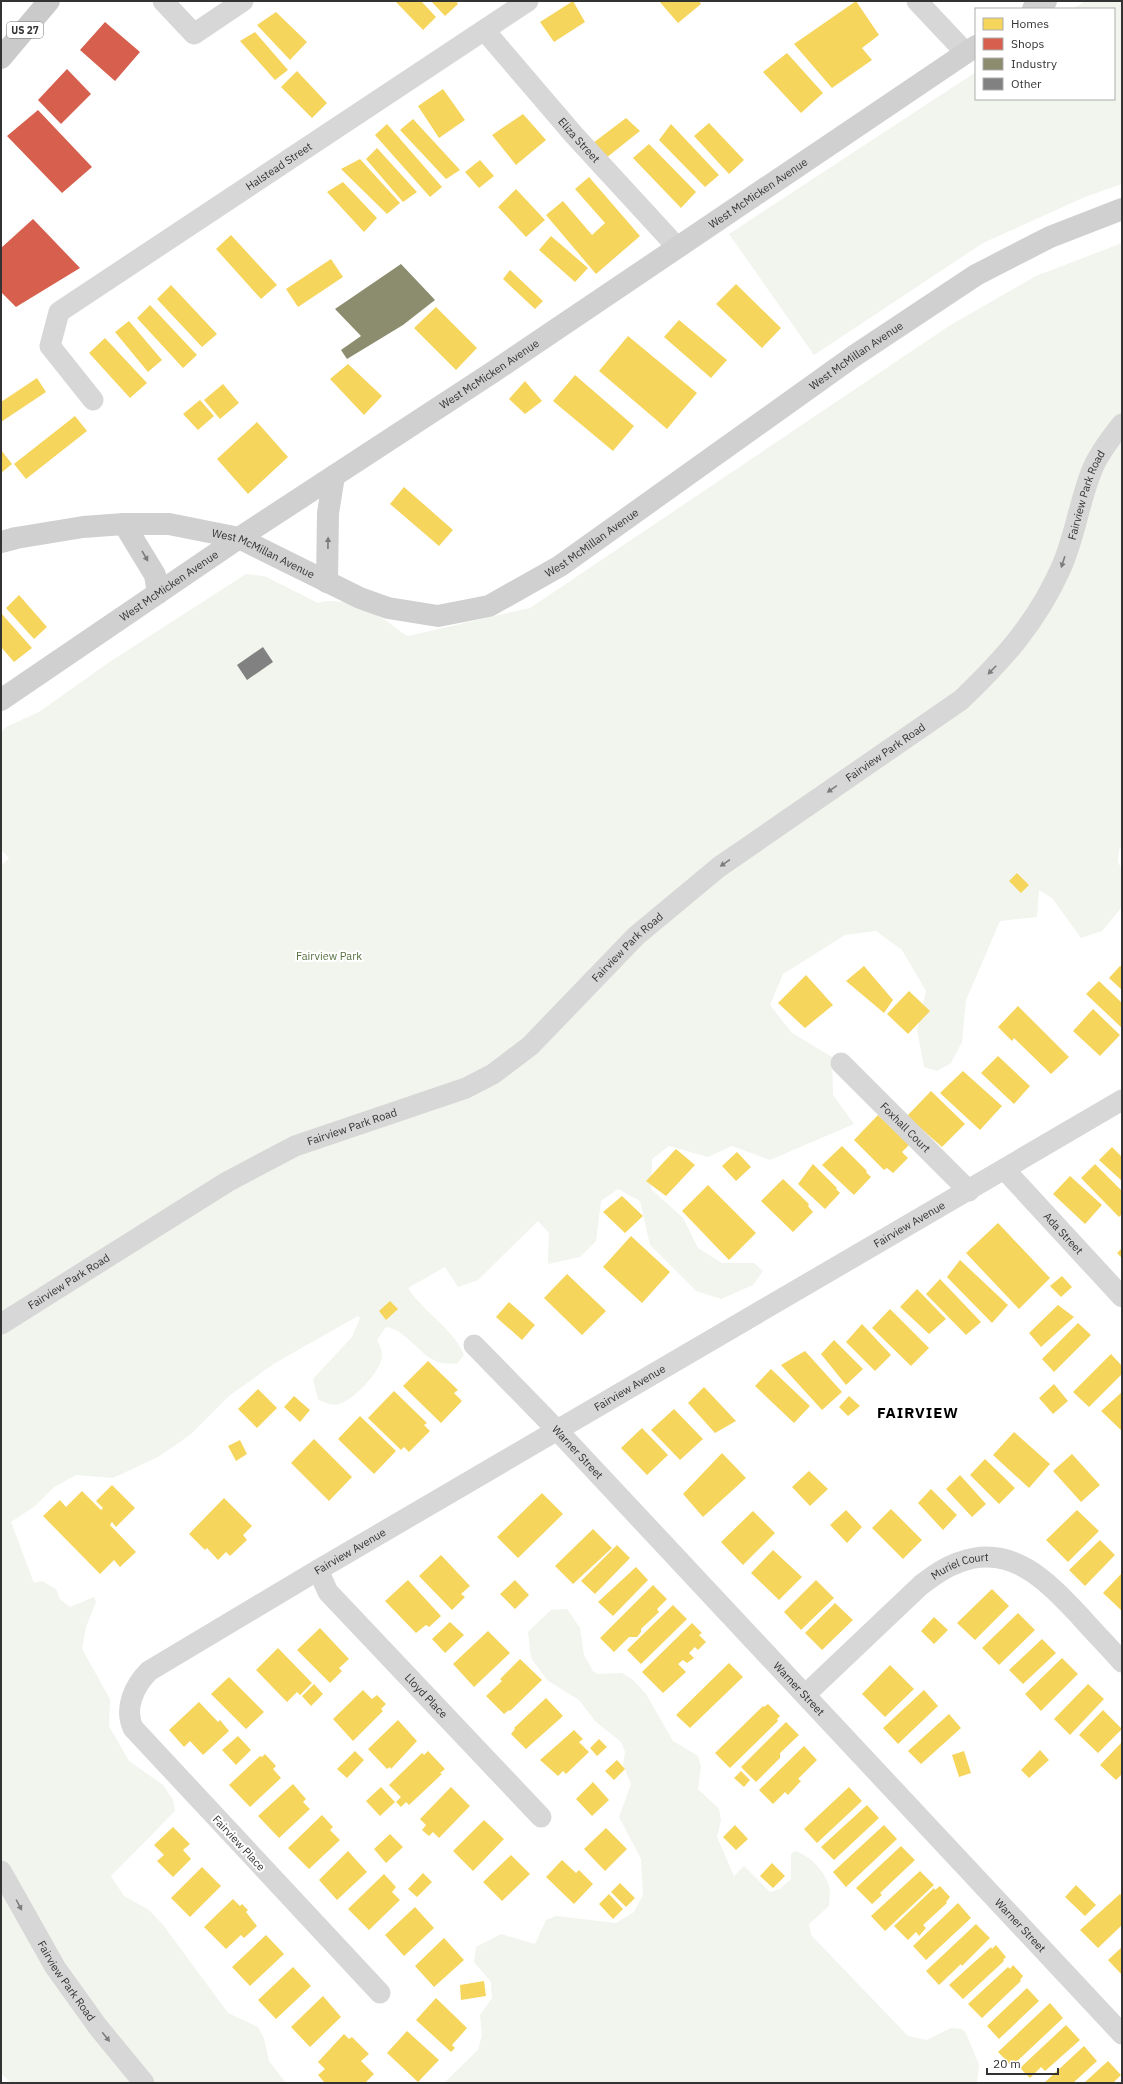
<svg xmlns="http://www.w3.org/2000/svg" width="1123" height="2084" font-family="'IBM Plex Sans',sans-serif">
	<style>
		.green { fill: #f1f5ed }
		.homes { fill: #f6d55c }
		.shops { fill: #d6604d }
		.industry { fill: #8c8c6e }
		.building { fill: #818181 }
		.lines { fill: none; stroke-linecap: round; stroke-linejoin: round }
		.street { stroke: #d7d7d7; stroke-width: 21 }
		.secondary { stroke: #d0d0d0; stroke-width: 22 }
		.primary { stroke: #cacaca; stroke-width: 22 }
		.oneway { fill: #7a7a7a }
		.oneway2 { fill: #7d7d7d }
		.labels { text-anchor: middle; stroke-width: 4; stroke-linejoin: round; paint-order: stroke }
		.shield { fill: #fff; stroke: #707070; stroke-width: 1 }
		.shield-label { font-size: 10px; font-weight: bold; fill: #333 }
		.street-label { font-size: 11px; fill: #333; stroke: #fff }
		.park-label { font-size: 11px; fill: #56703f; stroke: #fff }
		.district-label { font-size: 15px; font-weight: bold; letter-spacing: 1px; fill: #000; stroke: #fff }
	</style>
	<rect width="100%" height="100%" fill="#fff"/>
	<path class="green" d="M1085,1h37v183l-37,13 -102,46 -169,112 -85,-121 247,-162v27h138v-90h-41z
		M1122,243v605l-3,1 -1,13 4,8v37l-20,24 -21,7 -29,-40 -13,-8 -2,27 -37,4 -34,79 -4,42 -11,21 -14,8 -13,-4 -7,-37 9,-39 -24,-41 -26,-19 -31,4 -62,39 -13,31 22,28 40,24 1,38 21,29 -84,36 -38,-14 -24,11 -39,-11 -17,13 -1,30 32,29 15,30 24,15h32l9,8 -10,14 -32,14 -25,-8 -46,-46 -10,-44 -22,-12 -17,12 -5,40 -16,16 -32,7 1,-31 -11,-12 -60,59 -20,7 -13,-20 -37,21c15,24 45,40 56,67l-7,9c-5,-1 -11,0 -16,-1 -22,-6 -33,-33 -55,-36l-9,13c2,4 5,10 5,14 2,15 -30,47 -43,50 -8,2 -14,-1 -21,-5l-5,-20 39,-42 8,-19 -2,-2 -83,47 -46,33 -39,39 -32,22 -45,21 -37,-3 -22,12 -19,19 -24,16 23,61 8,-2 14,8 4,10 10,8 24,-10 2,5 -10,25 -4,22 28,50 -1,27 20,35 34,24 10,15 2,11 -64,65 13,20 25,14 15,16 64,87 30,14 6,12 5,22 17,22h-275l-10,-10v-1210l2,1 6,-6 -8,-8v-118l5,-5 33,-15 72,-51 135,-87 18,2 54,27c22,-7 47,6 67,17 8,5 14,12 23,16l122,-28 419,-282 87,-50z
		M567,1609l13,19 4,27 9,16 5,3 24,-1 11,7 13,14 27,47 25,15 3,11 -3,22 21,20 2,11 -4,17 17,39 10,-10 26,26 10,-3 11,-10v-25l4,-3c16,5 32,22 35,39 0,5 -1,11 -1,16l-20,18 2,11 97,101 19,4 24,-12 11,1 4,4 13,32 -2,18h-533l34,-33 4,-15 -2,-20 12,-17 -1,-16 -17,-20 2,-15 25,-13 34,10 11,-24 10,-4 60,7 18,-11 9,-17 -2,-36 -22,-42 12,-33 -8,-19 2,-13 -4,-10 -26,-21 -16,-21 -32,-20 -16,-22 -3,-26 23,-22z"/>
	<path class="homes" d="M395,1h26l15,16 -13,13z
		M431,1h25l2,3 -13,12z
		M573,1l12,21 -31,20 -14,-20z
		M659,1h40l2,3 -23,19z
		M856,1l23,34 -17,13 10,12 -40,28 -38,-44z
		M276,12l31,30 -17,18 -33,-35z
		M255,32l33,38 -13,10 -35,-39z
		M787,53l36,40 -22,20 -38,-41z
		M297,71l30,32 -15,15 -31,-31z
		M443,89l22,31 -26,18 -21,-32z
		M523,114l23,26 -30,25 -24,-30z
		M626,118l14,13 -34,27 -13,-15z
		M413,119l47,51 -14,9 -46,-49z
		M709,123l35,37 -15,14 -35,-38z
		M387,124l55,63 -12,10 -55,-62z
		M671,124l48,51 -14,12 -46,-47z
		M649,144l47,48 -15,16 -48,-50z
		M377,148l40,44 -14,10 -37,-43z
		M360,159l40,44 -13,11 -46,-45z
		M480,160l14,16 -15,12 -14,-16z
		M589,177l51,59 -44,38 -50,-59 17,-14 29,34 13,-12 -30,-34z
		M343,182l34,36 -13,14 -37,-40z
		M516,189l29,31 -19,17 -28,-30z
		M231,235l46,50 -16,14 -45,-50z
		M551,236l37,32 -13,14 -36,-32z
		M331,259l12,18 -45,30 -12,-18z
		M510,270l33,31 -8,8 -32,-30z
		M736,284l45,44 -19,20 -46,-44z
		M171,285l46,49 -15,13 -45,-48z
		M150,305l47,50 -14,13 -46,-50z
		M436,307l41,41 -21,22 -42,-42z
		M679,320l48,40 -16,18 -47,-41z
		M129,321l33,39 -14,12 -33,-40z
		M628,336l69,57 -30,36 -68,-58z
		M105,338l42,45 -17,15 -41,-45z
		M348,364l34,32 -18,19 -34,-36z
		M575,375l59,51 -21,25 -60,-50z
		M37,378l9,14 -45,30v-20z
		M525,381l17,20 -17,13 -16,-15z
		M223,384l16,19 -19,16 -16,-19z
		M200,400l14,16 -16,14 -15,-16z
		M75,416l12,15 -61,48 -12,-15z
		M257,422l31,35 -40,37 -31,-35z
		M1,450l11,14 -11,9z
		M404,487l49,43 -14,16 -49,-42z
		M19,595l28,32 -13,12 -28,-31z
		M1,613l31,35 -18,14 -13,-15z
		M1017,873l12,12 -8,8 -12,-12z
		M864,966l29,34 -9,13 -38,-32z
		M1120,966l2,1v23l-13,-12z
		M806,975l27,30 -28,23 -27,-25z
		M1099,981l23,22v25l-36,-34z
		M909,991l21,20 -22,23 -21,-20z
		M1018,1006l51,51 -18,17 -37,-36 -2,3 -14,-14z
		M1093,1009l27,26 -20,21 -27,-25z
		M998,1056l32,30 -16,18 -33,-31z
		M963,1071l39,35 -22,24 -40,-37z
		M931,1091l34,33 -23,23 -35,-31z
		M878,1115l31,30 -7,7 6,6 -15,15 -6,-5 -3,2 -30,-30z
		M842,1146l25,25 -1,1 5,5 -17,18 -32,-30z
		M1112,1147l10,10v24l-23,-21z
		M676,1149l19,16 -29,31 -20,-15z
		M737,1152l14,15 -15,14 -14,-15z
		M813,1164l24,24 -1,1 4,4 -15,16 -27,-25z
		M1095,1164l27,27v23l-3,3 -38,-39z
		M1070,1176l32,29 -17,19 -32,-30z
		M783,1179l26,25 -1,2 5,6 -20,20 -32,-31z
		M708,1185l48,48 -27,27 -47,-49z
		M622,1196l21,20 -18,17 -22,-21z
		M998,1223l52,55 -31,31 -53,-56z
		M631,1236l39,36 -28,31 -39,-36z
		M1122,1248v10l-5,-5z
		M960,1260l48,45 -16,18 -45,-46z
		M567,1274l39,37 -24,24 -38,-37z
		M1062,1276l10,11 -11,10 -11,-11z
		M940,1279l41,43 -15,13 -40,-41z
		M917,1289l29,30 -17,15 -29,-27z
		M390,1301l8,8 -12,11 -7,-9z
		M509,1302l26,23 -13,15 -26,-23z
		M1058,1305l16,12 -33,30 -12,-14z
		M890,1309l39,39 -18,18 -39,-38z
		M1078,1323l13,12 -37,37 -12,-13z
		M862,1324l29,31 -16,16 -29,-29z
		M834,1340l29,29 -17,16 -25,-31z
		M805,1351l37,41 -20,18 -41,-45z
		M1111,1354l11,12v8l-33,33 -16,-15z
		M428,1361l30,29 -4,3 8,8 -21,22 -38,-37z
		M771,1369l39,37 -16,17 -39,-37z
		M1054,1384l14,17 -15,13 -14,-16z
		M704,1387l32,34 -21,12 -27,-30z
		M258,1389l19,19 -20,20 -19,-19z
		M394,1391l33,32 -3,2 6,6 -21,21 -5,-5 -3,3 -33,-32z
		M1122,1392v39l-21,-20z
		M294,1396l16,14 -10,12 -16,-15z
		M849,1396l11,10 -12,10 -9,-9z
		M674,1409l29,30 -23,21 -29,-30z
		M360,1416l36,35 -22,23 -36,-35z
		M642,1428l26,27 -21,20 -26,-27z
		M1014,1432l36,32 -21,24 -36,-33z
		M314,1439l38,38 -23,24 -38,-38z
		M240,1440l7,14 -11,7 -8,-15z
		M722,1453l24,25 -43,39 -20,-23z
		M1072,1454l28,31 -19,17 -28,-31z
		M985,1459l30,29 -16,16 -29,-29z
		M809,1471l19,18 -18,17 -18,-19z
		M960,1475l26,29 -14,13 -26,-28z
		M112,1485l23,23 -19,19 -4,-5 -2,3 26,27 -16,15 -6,-7 -14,14 -57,-58 17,-16 6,7 16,-16 19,19 2,-2 -7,-7z
		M931,1489l26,26 -14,15 -25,-27z
		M542,1493l21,21 -45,44 -21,-21z
		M224,1498l28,28 -9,9 4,5 -17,16 -4,-4 -8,8 -11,-12 -2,2 -16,-16z
		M891,1509l31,31 -19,19 -31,-31z
		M846,1510l16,17 -15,16 -17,-18z
		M1077,1510l22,21 -31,31 -22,-22z
		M753,1511l22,22 -32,32 -22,-23z
		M593,1529l19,19 -39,36 -18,-18z
		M1100,1540l15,15 -30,31 -16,-16z
		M617,1545l13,13 -35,36 -14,-13z
		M773,1550l29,27 -23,23 -28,-27z
		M441,1555l29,31 -9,8 4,3 -13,13 -33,-34z
		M636,1567l12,13 -35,36 -15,-14z
		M1122,1573v38l-19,-18z
		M408,1580l33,36 -12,11 -3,-2 -10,8 -31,-32z
		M515,1580l14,15 -14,14 -15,-15z
		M816,1580l18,18 -33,32 -17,-18z
		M653,1585l14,14 -10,10 2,3 -18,17v3l-4,5h-8l-15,15 -14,-14z
		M992,1589l17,17 -34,34 -18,-17z
		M835,1603l18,17 -31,30 -17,-17z
		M673,1605l14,14 -46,45 -14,-14z
		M1018,1613l17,17 -36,35 -17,-17z
		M934,1617l14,13 -14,14 -13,-13z
		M450,1622l14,13 -19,18 -13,-14z
		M692,1623l10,10 -3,2 7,7 -8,8 -3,-3 -6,6 5,5 -7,5 -4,-3 -5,4 8,8 -23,21 -21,-21z
		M320,1628l29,31 -10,9 3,3 -12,12 -33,-33z
		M488,1631l22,22 -36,34 -21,-23z
		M1042,1639l14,14 -33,31 -14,-14z
		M278,1648l34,35 -12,12 -3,-3 -10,10 -31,-32z
		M1062,1658l16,16 -37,37 -16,-17z
		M520,1659l22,21 -32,31 -1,-1 -5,4 -18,-18 16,-15 -2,-2z
		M729,1663l14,14 -53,51 -14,-13z
		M890,1665l24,24 -29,28 -23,-23z
		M229,1677l35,35 -18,17 -35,-35z
		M314,1684l9,10 -12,12 -9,-10z
		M1088,1684l16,15 -34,36 -16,-16z
		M363,1690l9,9 5,-4 9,9 -5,5 2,2 -30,30 -20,-22z
		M924,1690l14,16 -40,38 -15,-16z
		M546,1698l17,18 -37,33 -15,-15 4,-5 -1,-1z
		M199,1702l19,20 2,-2 9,11 -26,24 -13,-14 -6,6 -15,-17z
		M768,1704l12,12 -3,3 1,2 -48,47 -15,-15 48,-47 1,1z
		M1103,1710l19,19 -24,24 -19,-18z
		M949,1714l12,14 -40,36 -13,-13z
		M398,1720l19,21 -26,28 -1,-2 -3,2 -19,-20z
		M786,1722l13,13 -19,18v5l-24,24 -15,-15z
		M574,1730l9,9 -4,3 10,10 -23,22 -3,-3 -5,5 -18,-16z
		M238,1736l13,14 -15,15 -14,-15z
		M599,1739l8,8 -10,9 -7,-8z
		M1122,1742v32l-6,6 -16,-15z
		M804,1746l13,14 -19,19 3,2 -13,14 -3,-3 -12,12 -14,-14z
		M1040,1750l9,10 -20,18 -8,-8z
		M355,1751l9,9 -17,18 -10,-9z
		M428,1751l17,18 -5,4 2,1 -33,31 -3,-3 -5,5 -5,-5 5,-5 -12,-12 33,-32 2,2z
		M964,1751l7,22 -12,4 -7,-22z
		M265,1754l11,12 -3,3 8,9 -31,29 -21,-22 31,-29 2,1z
		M617,1760l8,9 -11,11 -9,-9z
		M741,1771l9,9 -6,7 -10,-9z
		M593,1782l16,18 -17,16 -16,-17z
		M293,1784l13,15 -3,3 7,7 -31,29 -21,-22z
		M381,1787l14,15 -15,14 -14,-15z
		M451,1787l19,19 -31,32 -6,-6 -4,4 -7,-6 4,-5 -6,-6z
		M849,1787l13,14 -45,42 -13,-14z
		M867,1805l12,13 -45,42 -13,-13z
		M322,1815l11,12 -3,3 10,10 -31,29 -21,-21z
		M484,1820l20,19 -31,32 -20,-20z
		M735,1825l13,14 -12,11 -13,-13z
		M884,1825l13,14 -51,48 -13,-15z
		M173,1827l17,17 -7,6 8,9 -18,18 -16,-16 7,-6 -10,-10z
		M606,1828l21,21 -22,22 -21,-22z
		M390,1834l13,13 -17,16 -12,-14z
		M901,1846l14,14 -35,33 2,2 -10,9 -16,-16z
		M348,1851l19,21 -30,28 -18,-20z
		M511,1855l19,19 -28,27 -19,-19z
		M562,1860l14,13 3,-3 14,14 -19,20 -28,-27z
		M772,1863l13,13 -12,12 -13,-12z
		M202,1867l19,19 -31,31 -19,-19z
		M920,1871l14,14 -49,46 -14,-15z
		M423,1873l9,9 -15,15 -9,-8z
		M384,1874l12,13 -4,5 8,8 -31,30 -21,-21z
		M620,1883l15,15 -9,9 -15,-15z
		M1076,1885l20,20 -11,11 -20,-19z
		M940,1886l10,11 -4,5 1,1 -24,22 3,3 -7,8 -3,-4 -8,8 -14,-14 40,-38 1,2z
		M609,1894l14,15 -10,10 -14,-15z
		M1120,1894l2,2v29l-24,23 -18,-18z
		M233,1899l7,7 2,-2 6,6 -2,2 11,14 -13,12 -3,-3 -15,14 -22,-22z
		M958,1903l13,15 -45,42 -13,-14z
		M415,1907l19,21 -30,28 -19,-21z
		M976,1924l14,14 -28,28 -1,-2 -22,21 -13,-14z
		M266,1935l18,19 -34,32 -18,-19z
		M444,1938l20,22 -30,27 -19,-21z
		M996,1945l10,12 -3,3 1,1 -41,38 -14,-14 42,-38 1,2z
		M1122,1947v28l-14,-15z
		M1013,1965l10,11 -3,4 1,1 -39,37 -14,-14 40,-37 2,2z
		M293,1967l18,19 -35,33 -18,-19z
		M484,1981l2,15 -25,4 -1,-15z
		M1027,1988l12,13 -40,38 -12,-13z
		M323,1996l18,21 -31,30 -19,-20z
		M436,1998l31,30 -15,17 3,3 -4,4 -35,-32z
		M1050,2003l13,15 -51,48 -14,-14z
		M1066,2025l14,15 -35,31 -4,-4 -11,11 -10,-10z
		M407,2031l32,29 -21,22 -31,-29z
		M344,2034l5,5 3,-2 17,17 -8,7 13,13 -9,9h-40l-7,-8 7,-6 -7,-7z
		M1084,2046l13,15 -24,22h-29z
		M1108,2061l13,14 -8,8h-29z"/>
	<path class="shops" d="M105,22l35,30 -25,29 -35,-31z
		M67,69l24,25 -30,30 -23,-24z
		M38,110l54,57 -30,26 -55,-57z
		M33,219l47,49 -64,39 -15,-15v-44z"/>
	<path class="industry" d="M401,264l34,36 -32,25 -56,34 -6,-9 20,-14 -26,-27z"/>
	<path class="building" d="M263,647l10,15 -26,18 -10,-15z"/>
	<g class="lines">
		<g class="street">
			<path d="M163,1l31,33 49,-33"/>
			<path d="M917,1l49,52"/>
			<path id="s1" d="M485,31l89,104 103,112"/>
			<path id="s2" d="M93,400l-43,-54 9,-34 469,-311"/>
			<path id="s3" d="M841,1063l128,128"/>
			<path id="s4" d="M1005,1170l117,127"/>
			<path id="s5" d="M1,1324l226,-142 68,-36 171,-58 27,-14 37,-28 106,-110 83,-69 242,-167c42,-40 76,-78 100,-132 14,-31 18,-66 31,-98 7,-17 19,-32 30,-46"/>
			<path id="s6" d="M474,1345l83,85 565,604"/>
			<path id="s7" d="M318,1570l10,22 213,225"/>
			<path id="s8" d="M805,1695l116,-110c12,-9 24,-18 39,-23 51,-19 87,19 119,53 14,16 29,31 43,47"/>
			<path id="s9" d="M1,1871l54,96 43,60 46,56"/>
			<path id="s10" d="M380,1993l-247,-265c-9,-20 1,-42 16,-57l169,-101 804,-470"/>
		</g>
		<g class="secondary">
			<path d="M1033,9l13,-8"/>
			<path d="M124,524l31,51 3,18"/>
			<path id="s11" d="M1,542l15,-4 67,-11 41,-3h45l70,14 121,60 28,10 50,8 51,-10 71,-40 294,-210 122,-81 74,-38 72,-28"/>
			<path d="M327,582l1,-69 6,-37"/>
			<path id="s12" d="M1,700l238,-162 254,-166 483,-326"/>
		</g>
		<path class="primary" d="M1,58l48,-57"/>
	</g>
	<defs><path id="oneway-solid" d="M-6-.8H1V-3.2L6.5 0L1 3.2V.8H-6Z"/></defs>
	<g class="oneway">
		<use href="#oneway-solid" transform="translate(328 543) rotate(-89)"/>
		<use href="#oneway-solid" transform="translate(145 556) rotate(60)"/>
	</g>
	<g class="oneway2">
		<use href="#oneway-solid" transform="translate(1063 562) rotate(108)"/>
		<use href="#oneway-solid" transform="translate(992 670) rotate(134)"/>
		<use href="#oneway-solid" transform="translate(832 789) rotate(145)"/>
		<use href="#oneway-solid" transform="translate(725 863) rotate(145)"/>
		<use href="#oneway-solid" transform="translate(19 1905) rotate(62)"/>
		<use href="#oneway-solid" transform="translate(106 2037) rotate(51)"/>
	</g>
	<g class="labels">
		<rect class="shield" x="7" y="22" width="36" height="16" rx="3"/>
		<g class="shield-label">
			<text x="25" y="34">US 27</text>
		</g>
		<g class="street-label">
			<text dy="4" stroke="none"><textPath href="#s1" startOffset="144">Eliza Street</textPath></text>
			<text dy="4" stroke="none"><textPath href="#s2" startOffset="368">Halstead Street</textPath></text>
			<text dy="4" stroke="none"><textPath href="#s12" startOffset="911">West McMicken Avenue</textPath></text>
			<text dy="4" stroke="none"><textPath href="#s11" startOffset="953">West McMillan Avenue</textPath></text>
			<text dy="4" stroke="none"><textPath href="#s12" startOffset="587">West McMicken Avenue</textPath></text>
			<text dy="4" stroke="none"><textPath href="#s5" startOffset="1400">Fairview Park Road</textPath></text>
			<text dy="4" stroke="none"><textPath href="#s11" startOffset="629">West McMillan Avenue</textPath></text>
			<text dy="4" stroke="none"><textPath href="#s11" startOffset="269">West McMillan Avenue</textPath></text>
			<text dy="4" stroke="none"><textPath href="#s12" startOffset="203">West McMicken Avenue</textPath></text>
			<text dy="4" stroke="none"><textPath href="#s5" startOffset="1064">Fairview Park Road</textPath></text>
			<text dy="4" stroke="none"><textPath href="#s5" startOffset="740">Fairview Park Road</textPath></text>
			<text dy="4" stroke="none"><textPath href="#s5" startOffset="404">Fairview Park Road</textPath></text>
			<text dy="4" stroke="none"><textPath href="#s3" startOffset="91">Foxhall Court</textPath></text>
			<text dy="4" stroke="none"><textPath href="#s10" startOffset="1307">Fairview Avenue</textPath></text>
			<text dy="4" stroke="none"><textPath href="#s4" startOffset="86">Ada Street</textPath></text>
			<text dy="4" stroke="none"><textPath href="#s5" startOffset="80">Fairview Park Road</textPath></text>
			<text dy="4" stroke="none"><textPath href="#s10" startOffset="983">Fairview Avenue</textPath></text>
			<text dy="4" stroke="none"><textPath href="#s6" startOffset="149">Warner Street</textPath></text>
			<text dy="4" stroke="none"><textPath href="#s10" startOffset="659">Fairview Avenue</textPath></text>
			<text dy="4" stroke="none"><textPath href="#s8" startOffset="204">Muriel Court</textPath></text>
			<text dy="4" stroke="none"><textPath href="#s6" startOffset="473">Warner Street</textPath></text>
			<text dy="4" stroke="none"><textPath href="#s7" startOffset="167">Lloyd Place</textPath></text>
			<text transform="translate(239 1843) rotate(47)" y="4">Fairview Place</text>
			<text dy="4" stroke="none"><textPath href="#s6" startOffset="797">Warner Street</textPath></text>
			<text dy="4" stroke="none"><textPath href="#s9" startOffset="128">Fairview Park Road</textPath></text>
		</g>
		<g class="park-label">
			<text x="329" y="960">Fairview Park</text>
		</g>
		<g class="district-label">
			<text x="918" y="1418">FAIRVIEW</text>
		</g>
	</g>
	<rect width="1123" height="2084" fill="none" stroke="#333333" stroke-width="4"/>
	<rect x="975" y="8" width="140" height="92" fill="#ffffff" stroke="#adadad"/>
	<rect x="983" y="18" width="20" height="12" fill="#f6d55c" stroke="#adadad"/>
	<text x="1011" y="28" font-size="12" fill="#333333">Homes</text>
	<rect x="983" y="38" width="20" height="12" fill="#d6604d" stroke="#adadad"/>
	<text x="1011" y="48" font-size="12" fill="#333333">Shops</text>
	<rect x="983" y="58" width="20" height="12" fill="#8c8c6e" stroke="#adadad"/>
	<text x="1011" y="68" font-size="12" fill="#333333">Industry</text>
	<rect x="983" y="78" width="20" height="12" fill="#818181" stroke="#adadad"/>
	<text x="1011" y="88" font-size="12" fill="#333333">Other</text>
	<path d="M987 2068v6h71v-6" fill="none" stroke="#333333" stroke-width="2"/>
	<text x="993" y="2068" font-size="12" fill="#333333" stroke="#ffffff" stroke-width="3" paint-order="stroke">20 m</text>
</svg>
